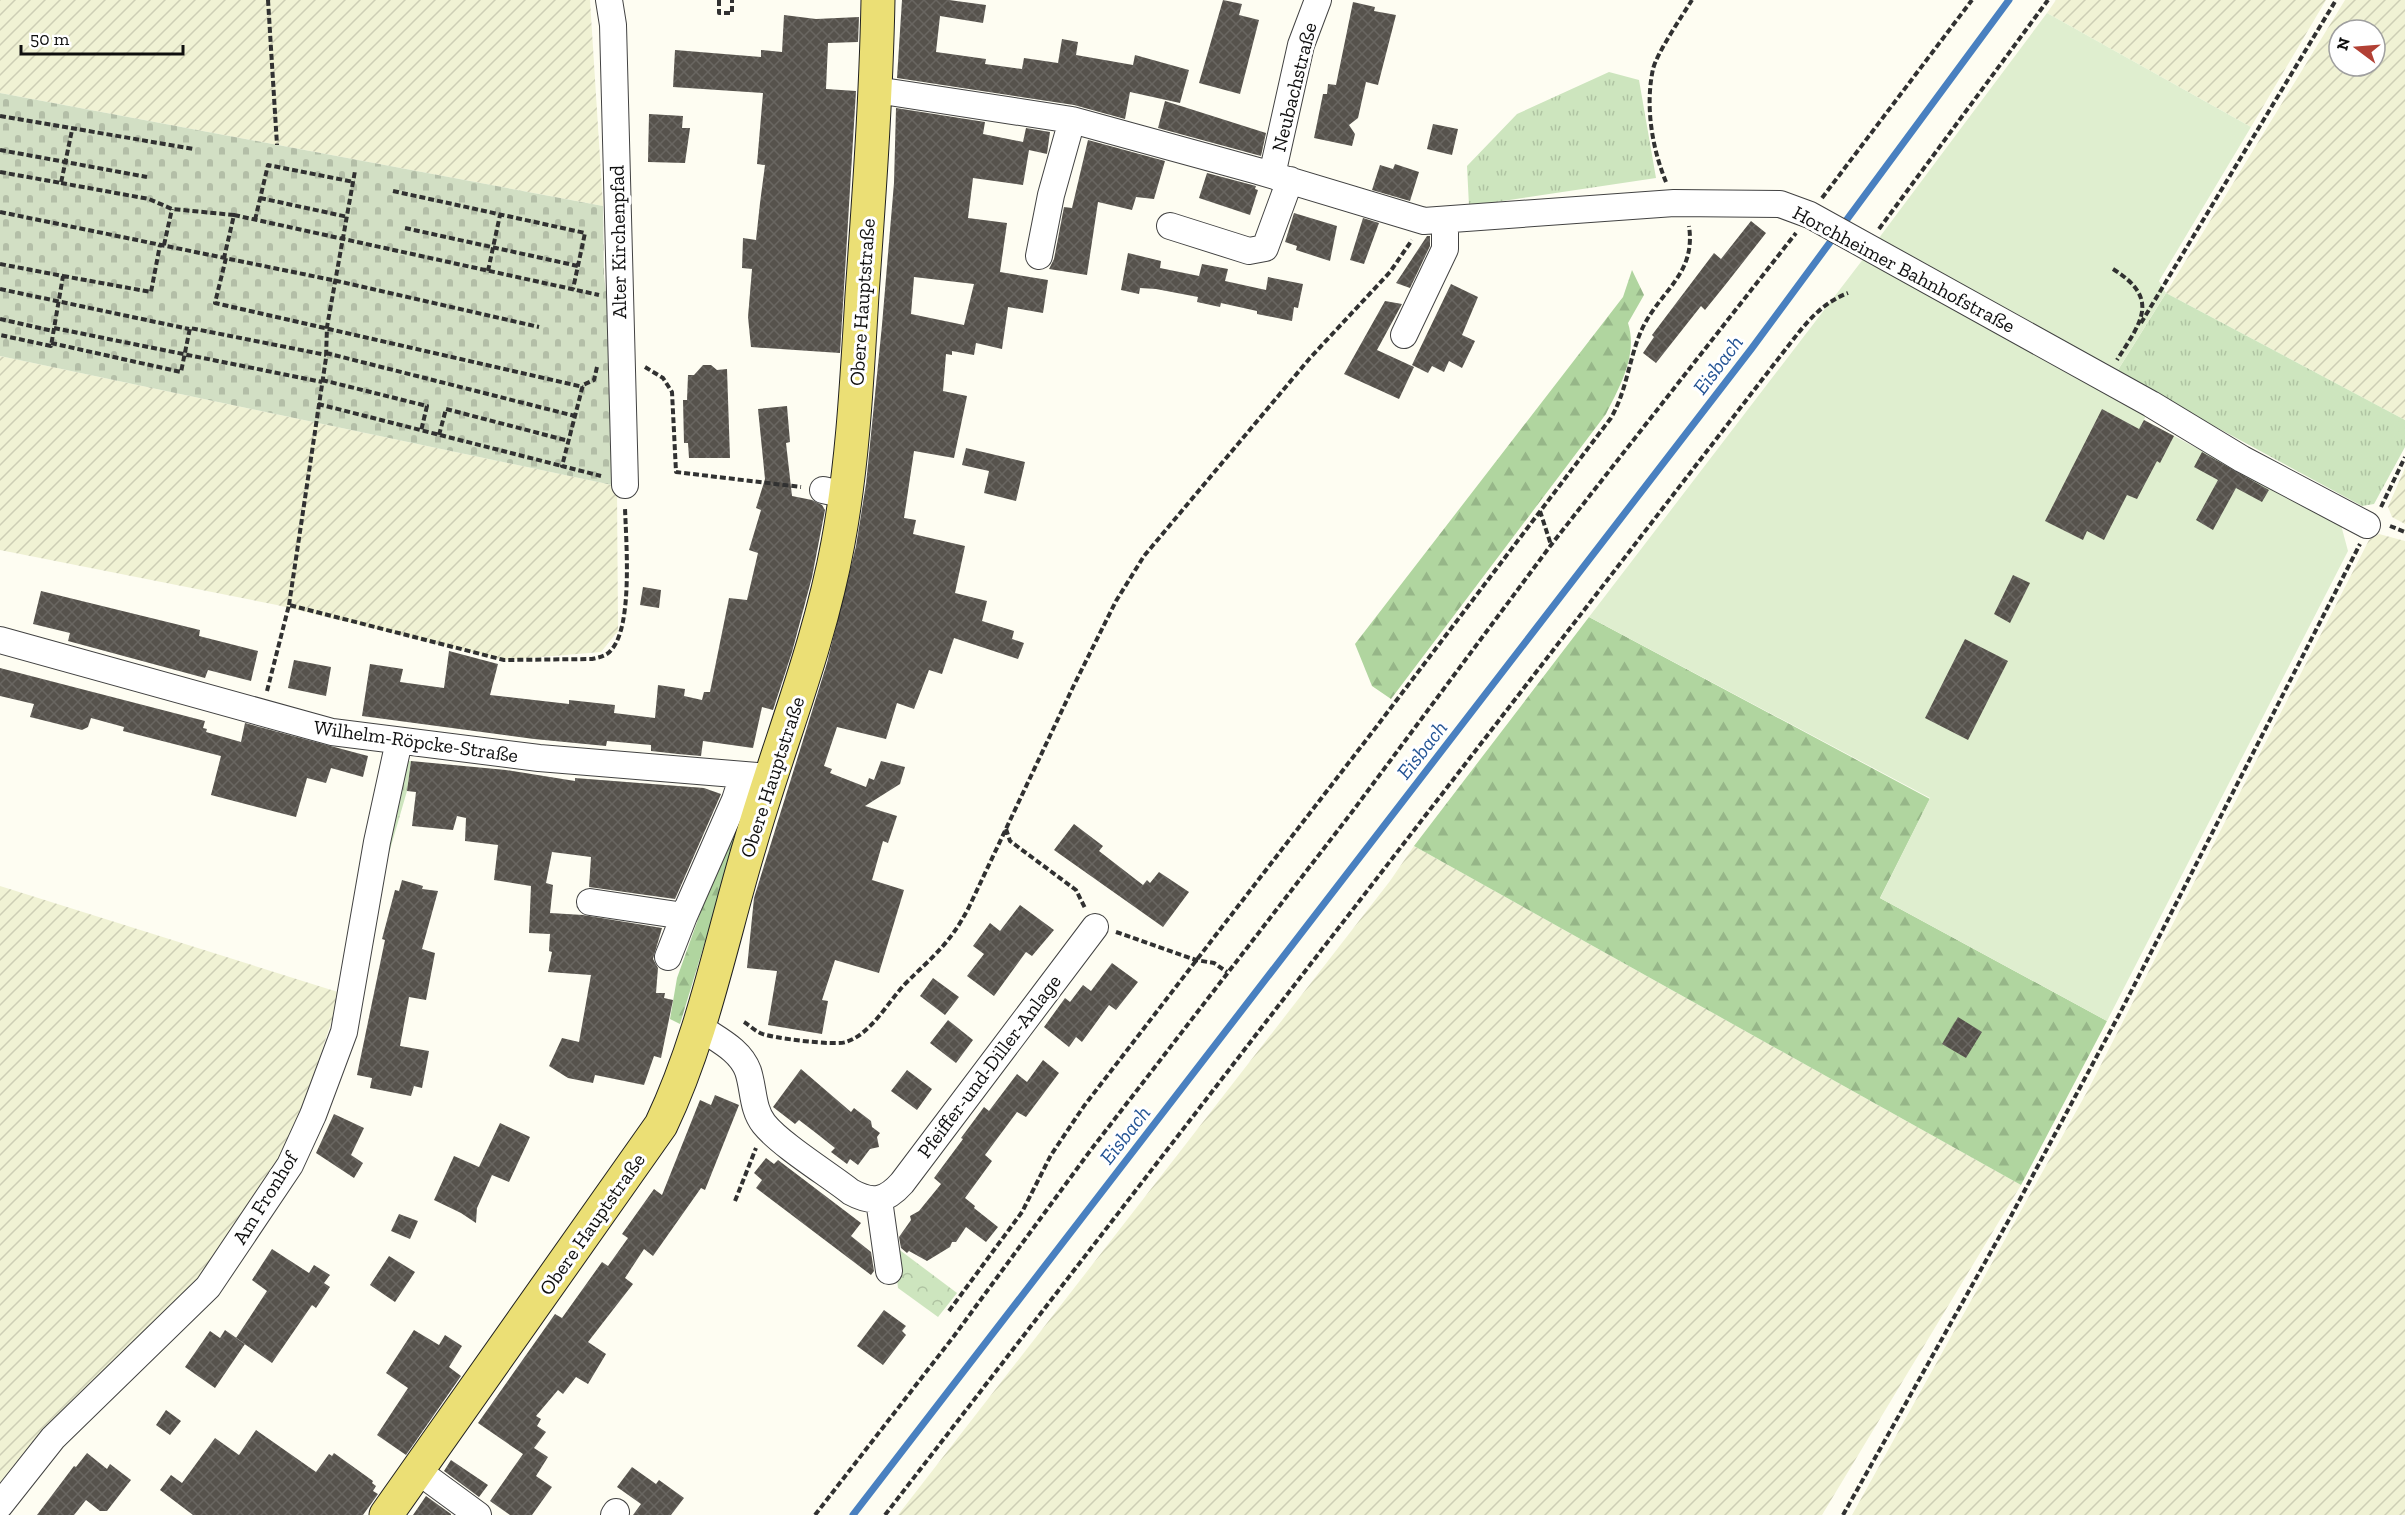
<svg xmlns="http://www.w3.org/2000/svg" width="2405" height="1515" font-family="'Zilla Slab',serif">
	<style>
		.farmland { fill: url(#farmland-furrows); fill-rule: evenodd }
		.grass { fill: url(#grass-tufts) }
		.forest { fill: url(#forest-firs) }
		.cemetery { fill: url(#cemetery-stones) }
		.park { fill: url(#park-crowns) }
		.pitch { fill: #dfeecf }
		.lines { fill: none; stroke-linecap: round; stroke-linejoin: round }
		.stream { stroke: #4980c0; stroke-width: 7 }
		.building { fill: url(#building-cross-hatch); fill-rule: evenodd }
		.minor-casing { stroke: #424242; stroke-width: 28 }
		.major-casing { stroke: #202020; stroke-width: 35 }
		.path { stroke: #313131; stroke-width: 4; stroke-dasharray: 6 3; stroke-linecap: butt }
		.minor { stroke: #fff; stroke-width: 26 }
		.major { stroke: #ebdf75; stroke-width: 33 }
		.labels { text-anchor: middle; stroke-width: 6; stroke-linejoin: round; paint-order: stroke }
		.street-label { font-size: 20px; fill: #0f0f0f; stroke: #fff }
		.water-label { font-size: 21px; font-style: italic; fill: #245495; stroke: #fff }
	</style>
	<defs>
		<pattern id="farmland-furrows" width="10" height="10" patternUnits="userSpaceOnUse" patternTransform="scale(1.5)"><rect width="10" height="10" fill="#f0f2d4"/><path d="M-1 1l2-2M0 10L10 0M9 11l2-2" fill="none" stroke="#cdceb5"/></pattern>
		<pattern id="grass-tufts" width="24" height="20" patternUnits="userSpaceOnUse" patternTransform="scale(1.5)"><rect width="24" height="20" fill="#cde5be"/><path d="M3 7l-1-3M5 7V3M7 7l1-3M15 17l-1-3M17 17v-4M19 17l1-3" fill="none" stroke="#afc3a2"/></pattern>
		<pattern id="forest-firs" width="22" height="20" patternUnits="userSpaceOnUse" patternTransform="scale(1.5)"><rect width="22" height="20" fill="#b0d59f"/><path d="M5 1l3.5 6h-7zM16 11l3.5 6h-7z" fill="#96b688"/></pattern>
		<pattern id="cemetery-stones" width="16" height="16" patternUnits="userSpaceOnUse" patternTransform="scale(1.5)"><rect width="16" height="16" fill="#d2dfc4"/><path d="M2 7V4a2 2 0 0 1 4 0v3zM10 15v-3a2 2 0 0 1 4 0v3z" fill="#b3bea7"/></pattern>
		<pattern id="park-crowns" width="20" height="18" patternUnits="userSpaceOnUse" patternTransform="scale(1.5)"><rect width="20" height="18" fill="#cde5be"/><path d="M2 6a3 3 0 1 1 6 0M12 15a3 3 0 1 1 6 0" fill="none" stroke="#afc3a2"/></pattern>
		<pattern id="building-cross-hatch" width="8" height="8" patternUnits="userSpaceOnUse" patternTransform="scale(1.5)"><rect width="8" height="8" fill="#56524c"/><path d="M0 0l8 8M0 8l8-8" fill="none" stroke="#696661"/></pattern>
	</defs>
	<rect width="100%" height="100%" fill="#fefdf2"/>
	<path class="farmland" d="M0,0h590l13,206 -603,-113z
		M2056,0h270l-75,127 -204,-114z
		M2345,0h60v420l-239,-127zM2339,30h36v36h-36z
		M0,356l617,130 1,145 -17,21 -97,8 -227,-55 -277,-55z
		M2405,468v56l-13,-7 -4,-10z
		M2379,534l26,7v974h-553l236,-425 281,-550z
		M1414,846l607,339 -199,330h-924l492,-634z
		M0,886l341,107 -54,162 -79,132 -208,203z"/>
	<path class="grass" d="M1609,72l30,8 17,98 -187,28 -2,-40 50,-52z
		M2166,293l239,127v27l-31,57 -12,2 -246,-133z
		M405,761h6l-4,30 -22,76z"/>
	<path class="forest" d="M1632,270l12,25 -16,28c10,32 -8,63 -22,91l-215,285 -19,-13 -17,-42 268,-347z
		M1589,617l341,182 -50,99 227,123 -86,164 -607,-339z
		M740,802l6,5 -66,217 -10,-5 7,-41z"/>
	<path class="cemetery" d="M0,93l603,113 1,70 9,70 4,140 -617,-130z"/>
	<path class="park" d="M893,1245l64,48 -19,24 -40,-29z"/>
	<path class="pitch" d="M2047,13l204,114 -92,154 7,12 -50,80 31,39 -3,8 197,105 7,26 -241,470 -227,-123 50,-100 -341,-181 278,-363z"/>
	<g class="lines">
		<path class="stream" d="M853,1515l899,-1167 257,-348"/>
	</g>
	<path class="building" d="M902,0h47l37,5 -3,18 -43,-7 -4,36 50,7 -1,5 37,5 2,-11 34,5 4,-24 16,3 -2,13 57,10 2,-10 54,15 -9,33 -50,-11 -5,27 -51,-14 -177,-27z
		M1223,0l19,4 -3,11 20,5 -19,74 -41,-11z
		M1353,2l22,5 -1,4 22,4 -18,70 -12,-3 -8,36 -9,7 6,9 -3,12 -38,-8 9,-44h4l1,-10 8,1z
		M784,15l32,4 43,-2 -1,25 -30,1 -2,46 30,2 -16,262 -89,-6 -3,-30 4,-48 -10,-1 1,-30 13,2 4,-37 5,-38 -8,-1 6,-71 -90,-6 2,-37 86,7v-7l21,2z
		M1165,101l101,32 -5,23 -103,-28z
		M896,108l89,14 -2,12 40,8 3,-14 24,4 -3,22 -18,-4 -6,35 -50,-7 -5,40 39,5 -7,49 48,8 -5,33 -35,-6 -6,42 -26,-6 -2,12 -22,-4v4l-6,-1 -3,37 24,5 -13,62 -40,-7 -10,67 12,2 -3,14 52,12 -10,47 32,8 -5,20 32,10 -2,8 12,4 -6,16 -64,-21 -12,36 -13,-4 -15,39 -17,-6 -11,36 -49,-12 -13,39 8,3 -2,4 36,14 3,-9 5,2 7,-19 24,6 -5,17 -35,22 32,10 -9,27 -5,-2 -11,39 32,10 -25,83 -44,-13 -13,40 6,1 -6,33 -54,-9 9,-54 -30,-3 7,-70 73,-235 29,-117 10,-62 16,-159 12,-142zM914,277l60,7 -10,41 -53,-11z
		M649,114l34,2 -1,12h8l-5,35 -37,-1z
		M1433,124l25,5 -6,26 -25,-6z
		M1088,140l77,21 -11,38 -18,-2 -4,13 -34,-8 -11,73 -38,-6 5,-10 10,-52 8,1z
		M1395,164l24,8 -9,29 -38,-11 8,-25 13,4z
		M1207,173l49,13 -1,3 3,1 -8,25 -51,-17z
		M1294,213l43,13 -7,35 -34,-11 1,-4 -12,-4z
		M1363,218l16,5 -15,41 -14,-4z
		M1751,221l15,12 -40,51 -21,26 -4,-4 -45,57 -13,-10 11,-16 -2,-2 62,-82 7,6z
		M1427,236h3v10l-20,42 -14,-5z
		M1128,253l33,8 -1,7 39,8 3,-12 26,5 -3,12 41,9 2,-13 35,7 -5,24 -4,-1 -2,14 -35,-7v-3l-36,-8 -1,4 -23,-5 1,-5 -42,-8 -16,-1 -1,6 -18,-4z
		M1451,284l27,13 -16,38 13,6 -13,27 -13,-7 -5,11 -12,-6 -4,7 -16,-8z
		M1385,301l17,3 -25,46 37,17 -15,32 -55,-25z
		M703,365h8l6,5 10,-1 3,89h-41l-1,-15h-4l-1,-43h4l1,-25h6z
		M787,406l3,36 -4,1 6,53 20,4 10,5 3,5 -13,67 -20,75 -19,58 -11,-3 -9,41 -50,-7 -2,15 -23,-2 -27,-3v-6l-44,-4 -1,5 -72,-7 -172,-23 8,-52 33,5 -3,13 44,6 5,-37 49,13 -8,31 79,9v-4l46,5 -1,8 41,5 3,-33 27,4 -1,7 18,4 2,-8h6l19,-94 18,2 11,-47 -9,-3 12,-40 -5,-2 9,-29 -7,-70z
		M2102,409l37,20 5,-9 30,16 -14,27 -3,-2 -20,38 -10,-4 -23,45 -17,-9 -4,9 -38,-19z
		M966,448l59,14 -9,39 -32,-8 5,-22 -27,-6z
		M2202,452l67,38 -7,12 -26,-14 -23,42 -17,-10 22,-40 -24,-13z
		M2013,575l17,8 -20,40 -16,-9z
		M643,587l18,3 -2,18 -19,-3z
		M41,591l159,39 -1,6 59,15 -7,30 -43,-11 -3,8 -137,-37 2,-8 -37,-9z
		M1965,639l43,22 -40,79 -43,-22z
		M294,660l37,7 -5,29 -38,-8z
		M0,668l205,53 -2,7 4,1 -1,3 35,10 4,-19 123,33 -5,21 -32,-9 -5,15 -19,-5 -11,39 -85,-22 10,-39 -98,-25 1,-4 -33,-9 -3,9 -6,3 -52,-13 4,-13 -34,-8z
		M411,761l95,9 69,11v-3l129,10 17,6 -46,105 -86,-12 2,-30 -39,-5 -6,31 7,2 -3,28 33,2 79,13 -9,31 5,9 -2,25h9l-1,5 9,2 -12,58 -7,-2 -10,29 -49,-10 -2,8 -25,-5 -19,-12 13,-28 17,4 12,-67 -43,-3 4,-20 -3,-1 1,-17 -21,-1 2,-47 -37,-6 4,-35 -33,-4 1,-23 -9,-2 -4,14 -41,-4 4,-34 -9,-1z
		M1074,824l29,22 -4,5 44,34 4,-5 3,3 9,-11 30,20 -26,35 -109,-77z
		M402,880l21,6 -1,3 16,2 -16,58 13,4 -9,47 -17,-3 -9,49 29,5 -7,37 -8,-2 -3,10 -41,-8 2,-10 -15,-3 28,-135 -3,-1 13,-49 4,1z
		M1020,905l34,25 -22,26 -6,-4 -32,44 -27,-20 17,-22 -11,-8 17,-23 10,8z
		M1112,963l26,19 -22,28 -7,-5 -27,37 -6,-5 -7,10 -25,-20 21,-29 5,4 13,-17 8,6z
		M933,978l26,19 -14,18 -25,-19z
		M1958,1017l24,15 -16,26 -24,-14z
		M948,1020l25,20 -17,23 -26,-20z
		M1043,1060l16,13 -33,44 -9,-5 -32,43 7,6 -27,37 10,8 -1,2 24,19 -12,15 -20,-15 -10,15h-4l-2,5 -23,14 -18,-10 -2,2 -6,-5 -2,-11 12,-17 -1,-4 9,-5 22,-27 -7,-6 29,-39 -2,-1 23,-31 5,4 28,-37 10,8z
		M801,1069l50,43 3,-4 17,13 1,6 8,6 -3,4 2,10 -9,2 -12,16 -8,-6 -3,5 -16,-12 4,-4 -19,-15 -17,-13 -4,4 -22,-17z
		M907,1070l25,19 -15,21 -26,-19z
		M715,1095l24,10 -34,85 -4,-2 -48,68 -9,-7 -19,29 8,6 -45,58 18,12 -18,30 -12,-7 -13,17 -5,-4 -22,26 5,3 -4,7 9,6 -12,16 14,9 -12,19 16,11 -20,28h-22l-20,-14 33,-47 -45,-31 77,-109 7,4 40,-56 6,4 20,-28 -6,-4 32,-45 8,6 38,-95 11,5z
		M334,1114l30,14 -13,27 12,8 -9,15 -38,-25z
		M500,1123l30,14 -21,45 -17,-7 -15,33 -1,15 -15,-10 -27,-13 20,-44 25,11z
		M766,1158l8,6 4,-4 83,63 -10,13 20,16 3,19 -3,4 -115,-87 6,-8 -8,-7z
		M399,1214l19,7 -8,18 -19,-8z
		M272,1249l37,24 5,-8 16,10 -6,8 6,4 -14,21 -4,-3 -40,58 -36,-25 31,-47 -15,-11z
		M389,1256l26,16 -20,30 -25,-17z
		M884,1310l22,16 -4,5 4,4 -23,30 -26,-19z
		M225,1330l20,14 -30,44 -30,-21 25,-36 10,7z
		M414,1330l25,15 6,-10 17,11 -13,21 12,9 -55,79 -29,-20 31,-47 -22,-15z
		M166,1410l15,11 -11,14 -14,-10z
		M256,1430l60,42 13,-18 3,2 2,-3 39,28 -1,2 4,3 -3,5 5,3 -15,21h-170l-33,-25 11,-15 11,8 33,-45 24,17z
		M87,1453l20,16 3,-5 21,16 -24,31h-7l-14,-11 -12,15h-37l37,-49 2,1z
		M451,1460l37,25 -9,12 -35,-26z
		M632,1467l24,17 3,-4 25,18 -13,17h-38l8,-11 -24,-17z
		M426,1496l25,18v1h-38z"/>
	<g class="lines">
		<g class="minor-casing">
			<path id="minor" d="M609,0l4,25 12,460
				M876,90l196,30 186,51 166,50 250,-18 106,1 30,11 341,189 91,55 125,66
				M1272,175l29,-130 17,-45
				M1170,226l79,25 16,-3 25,-68
				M1039,256l12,-61 21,-75
				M1404,335l41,-86v-29
				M823,490l23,5
				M0,640l332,92 207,26 232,19
				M590,902l94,14 51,-116 8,-25
				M668,957l16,-41
				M698,1026c18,13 42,23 50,45 6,18 4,38 16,53 17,21 64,50 87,68 22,12 35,9 51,-9l193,-256
				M879,1200l10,71
				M418,1471l60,44
				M0,1505l53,-67 155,-151 82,-122 23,-50 31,-83 33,-190 22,-101
				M614,1515l2,-3"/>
		</g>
		<g class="major-casing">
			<path id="major" d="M386,1515l275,-390c42,-88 61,-188 89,-281 29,-101 69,-197 88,-301 15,-81 19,-165 24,-248 7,-98 14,-196 16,-295"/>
		</g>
		<path class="path" d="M268,0l9,145
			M719,0v13h13v-13
			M0,116l194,33
			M0,150l147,27
			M0,172l61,11 11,-53
			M1666,182c-14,-34 -21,-76 -13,-113 4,-16 29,-53 39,-69
			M61,183l88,16 23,10 62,6 -10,43
			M393,191l192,42 -12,56
			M260,198l88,19
			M1822,198l150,-198
			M0,212l337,69 202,46
			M234,215l365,80
			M255,220l13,-55 86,17
			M405,228l173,38
			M1879,229l169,-229
			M164,245l8,-36
			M226,258l-11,45 368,84
			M0,264l63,12 -12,70 -51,-11
			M2113,269c48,30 28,53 4,91
			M488,271l12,-56
			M63,276l88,16 9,-47
			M0,289l189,40
			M0,319l53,12
			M2141,323l195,-323
			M54,328l268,54
			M51,343l130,29 9,-44 136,27
			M326,353l249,63
			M597,367l-3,13 -11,5 -21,81 39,10
			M645,367l18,11 9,14 4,80 125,15
			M322,380l105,26 -6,25
			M318,404l244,62
			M439,435l7,-26 123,32
			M2381,507l24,-50
			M1540,511l11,34
			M2390,526l15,6
			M289,605l37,-247 1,-31 28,-156
			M267,691l22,-86 215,55 88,-1c8,-2 15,-3 20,-10 21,-25 14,-108 13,-141
			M1006,829l4,12 66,49 9,18
			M1116,932l80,28 18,3 13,9
			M744,1022c5,3 10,8 16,11 10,5 75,13 86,9 25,-8 42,-40 59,-58 28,-28 45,-40 64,-77l105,-222 42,-84 28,-45 166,-198 80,-86 22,-32
			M735,1201l21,-53
			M949,1311l73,-99 29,-57 33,-49 293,-380 234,-308c17,-30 18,-62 32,-91 19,-38 53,-53 46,-101
			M815,1515l139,-179 136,-185 262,-339 199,-267 245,-312
			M885,1515l900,-1165c18,-23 34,-46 63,-57
			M1843,1515l168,-299 109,-203 240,-469"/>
		<use href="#minor" class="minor"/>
		<use href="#major" class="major"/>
	</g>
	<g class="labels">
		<g class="street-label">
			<text transform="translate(1294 87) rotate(-76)" y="7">Neubachstraße</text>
			<text transform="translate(618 242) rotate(-91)" y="7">Alter Kirchenpfad</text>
			<text transform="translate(1904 269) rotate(28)" y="7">Horchheimer Bahnhofstraße</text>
			<text transform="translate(862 302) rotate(-86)" y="7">Obere Hauptstraße</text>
			<text transform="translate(416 741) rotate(8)" y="7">Wilhelm-Röpcke-Straße</text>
			<text transform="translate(772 777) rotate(-72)" y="7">Obere Hauptstraße</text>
			<text transform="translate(989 1066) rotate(-53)" y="7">Pfeiffer-und-Diller-Anlage</text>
			<text transform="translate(265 1198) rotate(-58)" y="7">Am Fronhof</text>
			<text transform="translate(592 1224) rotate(-55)" y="7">Obere Hauptstraße</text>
		</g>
		<g class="water-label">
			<text transform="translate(1718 365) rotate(-53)" y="7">Eisbach</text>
			<text transform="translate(1422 750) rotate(-52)" y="7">Eisbach</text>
			<text transform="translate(1125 1135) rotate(-52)" y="7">Eisbach</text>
		</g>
	</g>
	<g transform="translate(2357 48) rotate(286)"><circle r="28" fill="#ffffff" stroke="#9f9f9f" stroke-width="1.5"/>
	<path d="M0-4.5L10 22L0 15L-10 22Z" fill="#b24034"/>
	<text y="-9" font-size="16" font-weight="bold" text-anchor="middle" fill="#0f0f0f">N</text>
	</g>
	<path d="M21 45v9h162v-9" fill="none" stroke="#0f0f0f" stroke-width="3"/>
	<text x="30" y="45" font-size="18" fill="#0f0f0f" stroke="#ffffff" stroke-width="4.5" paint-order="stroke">50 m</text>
</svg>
